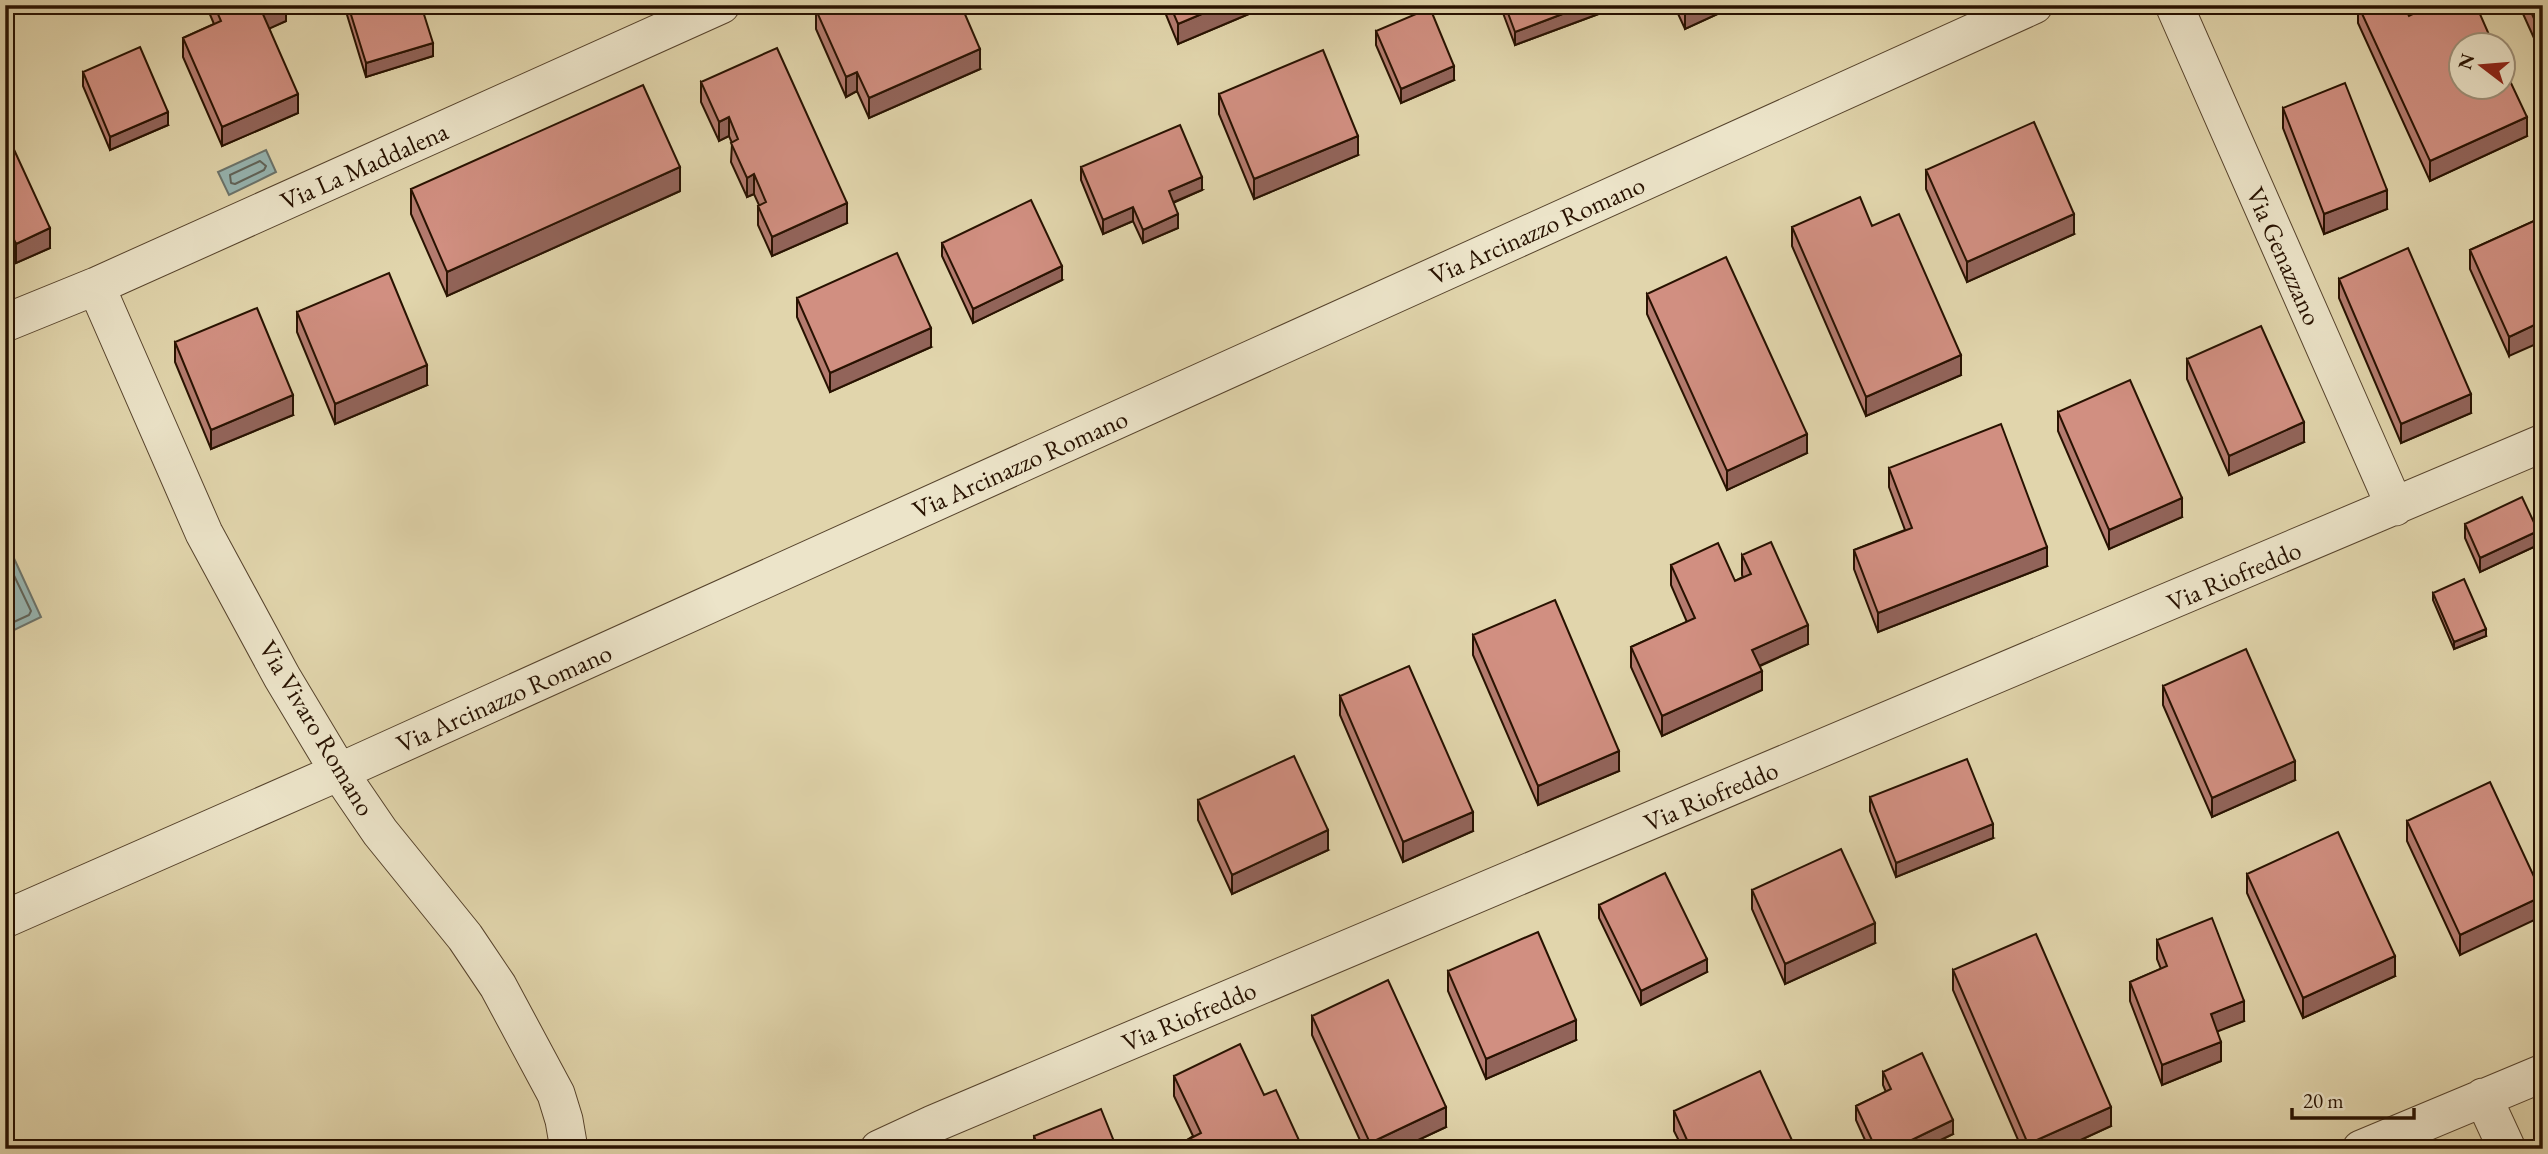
<svg xmlns="http://www.w3.org/2000/svg" width="2548" height="1154" font-family="'EB Garamond',serif">
	<style>
		.water { fill: #97b6b3; stroke: #6b746c; stroke-width: 2 }
		.lines { fill: none; stroke-linecap: round; stroke-linejoin: round }
		.shore { stroke: #60645a; stroke-width: 2 }
		.minor-casing { stroke: #56432c; stroke-width: 39 }
		.minor { stroke: #ece4c9; stroke-width: 37 }
		.wall { fill: #b47b6f; stroke: #281201; stroke-width: 2 }
		.shaded-wall { fill: #92645a; stroke: #281201; stroke-width: 2 }
		.building { fill: #d18f81; stroke: #281201; stroke-width: 2 }
		.labels { text-anchor: middle; stroke-width: 5; stroke-linejoin: round; paint-order: stroke }
		.street-label { font-size: 26px; fill: #281201; stroke: #ece4c9 }
	</style>
	<rect width="100%" height="100%" fill="#e1d5ac"/>
	<filter id="stains"><feTurbulence type="fractalNoise" baseFrequency=".00286" numOctaves="4"/><feColorMatrix values="0 0 0 0 .2 0 0 0 0 .09 0 0 0 0 .02 0 0 0 .5 -.17"/></filter>
	<radialGradient id="worn" r=".72"><stop offset=".6" stop-color="#630" stop-opacity="0"/><stop offset="1" stop-color="#630" stop-opacity=".3"/></radialGradient>
	<path class="water" d="M266,150l10,22 -47,23 -11,-23z
		M12,554l29,63 -33,16 -3,-6v-70z"/>
	<g class="lines">
		<path class="shore" d="M260,161l6,5 -2,4 -29,14 -4,-1 -1,-8z
			M5,562l4,3 22,46 -2,4 -24,11"/>
		<g class="minor-casing">
			<path id="minor" d="M2174,5l221,502
				M96,286l108,247 78,144 57,95 41,60 85,105 33,49 58,108 8,26 5,29
				M5,323l91,-37 625,-281
				M5,919l334,-147 1695,-767
				M2483,1097l24,52
				M879,1149l54,-25 1610,-681
				M2361,1149l182,-76"/>
		</g>
		<use href="#minor" class="minor"/>
	</g>
	<path class="wall" d="M206,5h80v16l-17,7 29,85 -76,33 -39,-89v-19l31,-14z
		M344,5h77l12,51 -67,21z
		M1162,5h108l-92,39z
		M1500,5h112v4l-97,36z
		M1674,5h63l-52,24z
		M2358,5h46l5,11 118,120 -97,45 -72,-158z
		M2519,5h24v53z
		M816,10l164,59 -111,49 -12,-27 -11,6 -30,-68z
		M1376,31l78,49 -53,23 -25,-58z
		M83,72l85,53 -58,25 -27,-64z
		M701,82l146,141 -75,33 -14,-31v-19l1,-1 -5,-11 -7,3 -16,-35 1,-19 -3,-7 -10,5 -18,-39z
		M1219,94l139,61 -104,44 -35,-85z
		M2283,108l104,101 -63,25 -41,-106z
		M5,130l45,118 -34,15 -11,-24z
		M1081,167l121,23 -29,13 5,25 -35,15 -10,-22 -30,13 -22,-54z
		M1926,170l148,64 -107,48 -41,-93z
		M411,189l269,2 -233,105 -36,-82z
		M2543,217l-34,139 -39,-87v-19z
		M1872,226l89,149 -95,41 -74,-170v-19z
		M942,243l120,37 -89,43 -31,-67z
		M2339,279l132,134 -70,30 -62,-145z
		M1647,294l160,159 -80,37 -80,-176z
		M797,298l134,49 -101,45 -33,-75z
		M297,312l130,73 -92,39 -38,-92z
		M175,342l118,73 -82,34 -36,-87z
		M2187,359l117,83 -75,33 -42,-96z
		M2058,412l124,105 -73,32 -51,-118z
		M1889,468l158,98 -169,66 -24,-63v-19l51,-20 -16,-43z
		M2465,524l73,21 -58,27 -15,-34z
		M1742,555l66,89 -48,22 2,24 -100,46 -31,-69v-20l56,-25 -16,-37v-20l64,16 8,-4 -1,-2z
		M2433,593l53,43 -32,13 -21,-49z
		M1473,635l146,136 -81,34 -65,-150z
		M2163,686l132,94 -83,37 -49,-112z
		M1340,696l133,135 -70,31 -63,-147z
		M1870,797l123,41 -97,39 -26,-66z
		M1198,800l130,50 -96,44 -34,-74z
		M2407,821l136,74 -83,60 -53,-114z
		M2247,874l148,102 -92,42 -56,-125z
		M1752,890l123,53 -90,41 -33,-75z
		M1599,905l108,67 -66,33 -42,-87z
		M2157,940l87,81 -27,10 4,30 -59,24 -32,-84v-19l31,-13 -4,-10z
		M1953,970l158,156 -50,23h-39l-69,-159z
		M1448,971l128,69 -90,39 -38,-88z
		M1312,1016l134,111 -47,22h-35l-52,-114z
		M1883,1072l70,62 -31,15h-53l-13,-29v-14l30,-14 -3,-7z
		M1174,1076l90,19 39,54h-116v-9l6,-4 -19,-40z
		M1674,1111l122,38h-113l-9,-18z
		M1034,1136l83,13h-83z"/>
	<path class="shaded-wall" d="M278,5h8v16l-24,11v-20z
		M516,5h14l-14,7z
		M1223,5h47l-92,39v-20z
		M1586,5h26v4l-97,36v-13z
		M1695,5h42l-52,24v-19z
		M433,43v13l-67,21v-14z
		M980,49v20l-111,49v-20z
		M1454,66v14l-53,23v-14z
		M857,72v19l-11,6v-20z
		M298,94v19l-76,33v-19z
		M168,112v13l-58,25v-13z
		M729,117v19l-10,5v-19z
		M2527,117v19l-97,45v-20z
		M1358,136v19l-104,44v-20z
		M680,167v24l-233,105v-24z
		M754,174v20l-7,3v-19z
		M1202,177v13l-33,14v-13z
		M2387,190v19l-63,25v-20z
		M847,203v20l-75,33v-19z
		M1133,207v14l-30,13v-14z
		M1178,214v14l-35,15v-13z
		M2074,214v20l-107,48v-20z
		M50,228v20l-34,15v-19z
		M1062,266v14l-89,43v-14z
		M2543,321v20l-34,15v-19z
		M931,328v19l-101,45v-19z
		M1961,355v20l-95,41v-19z
		M427,365v20l-92,39v-20z
		M2471,394v19l-70,30v-19z
		M293,395v20l-82,34v-19z
		M2304,422v20l-75,33v-19z
		M1807,434v19l-80,37v-19z
		M2182,498v19l-73,32v-19z
		M2538,531v14l-58,27v-14z
		M2047,547v19l-169,66v-19z
		M1808,625v19l-56,25v-19z
		M2486,629v7l-32,13v-7z
		M1762,671v19l-100,46v-20z
		M1619,751v20l-81,34v-19z
		M2295,761v19l-83,37v-19z
		M1473,812v19l-70,31v-20z
		M1993,824v14l-97,39v-14z
		M1328,830v20l-96,44v-19z
		M2543,896v20l-83,39v-20z
		M1875,923v20l-90,41v-20z
		M2395,956v20l-92,42v-20z
		M1707,959v13l-66,33v-14z
		M2244,1001v20l-33,13v-20z
		M1576,1020v20l-90,39v-20z
		M2221,1042v19l-59,24v-20z
		M1446,1107v20l-47,22h-29v-6z
		M2111,1107v19l-50,23h-33v-5z
		M1953,1120v14l-31,15h-29z"/>
	<path class="building" d="M214,5h64l-16,7 36,82 -76,33 -39,-89 38,-17z
		M348,5h73l12,38 -67,20z
		M826,5h135l19,44 -111,49 -12,-26 -11,5 -30,-67z
		M1170,5h53l-45,19z
		M1505,5h81l-71,27z
		M1683,5h12l-10,5z
		M2358,5h46l5,11 22,-11h45l18,41h-34v42h42v-24l25,53 -97,44z
		M2528,5h15v34z
		M1430,8l24,58 -53,23 -25,-58z
		M140,47l28,65 -58,25 -27,-65z
		M777,48l70,155 -75,34 -14,-31 8,-4 -12,-28 -7,4 -16,-35 7,-4 -9,-22 -10,5 -18,-40z
		M1323,50l35,86 -104,43 -35,-85z
		M2345,83l42,107 -63,24 -41,-106z
		M643,85l37,82 -233,105 -36,-83z
		M2034,122l40,92 -107,48 -41,-92z
		M1180,125l22,52 -33,14 9,23 -35,16 -10,-23 -30,13 -22,-53z
		M5,130l45,98 -34,16 -11,-24z
		M1860,197l12,29 27,-12 62,141 -95,42 -74,-170z
		M1031,200l31,66 -89,43 -31,-66z
		M2543,217v104l-34,16 -39,-87z
		M2408,248l63,146 -70,30 -62,-145z
		M897,253l34,75 -101,45 -33,-75z
		M1726,257l81,177 -80,37 -80,-177z
		M389,273l38,92 -92,39 -38,-92z
		M257,308l36,87 -82,35 -36,-88z
		M2261,326l43,96 -75,34 -42,-97z
		M2130,380l52,118 -73,32 -51,-118z
		M2001,424l46,123 -169,66 -24,-63 58,-22 -23,-60z
		M2522,497l16,34 -58,27 -15,-34z
		M1771,542l37,83 -56,25 10,21 -100,45 -31,-69 64,-29 -24,-53 47,-22 17,38 16,-7 -9,-19z
		M2464,579l22,50 -32,13 -21,-49z
		M1555,600l64,151 -81,35 -65,-151z
		M2246,649l49,112 -83,37 -49,-112z
		M1409,666l64,146 -70,30 -63,-146z
		M1294,756l34,74 -96,45 -34,-75z
		M1967,759l26,65 -97,39 -26,-66z
		M2490,782l53,114 -83,39 -53,-114z
		M2338,832l57,124 -92,42 -56,-124z
		M1841,849l34,74 -90,41 -33,-74z
		M1665,873l42,86 -66,32 -42,-86z
		M2212,918l32,83 -33,13 10,28 -59,23 -32,-83 37,-16 -10,-26z
		M1538,932l38,88 -90,39 -38,-88z
		M2036,934l75,173 -83,37 -75,-174z
		M1388,980l58,127 -76,36 -58,-127z
		M1240,1044l24,51 12,-5 27,59h-112l-4,-9 14,-7 -27,-57z
		M1922,1053l31,67 -60,29h-17l-20,-43 35,-17 -8,-17z
		M1760,1071l36,78h-105l-17,-38z
		M1101,1109l16,40h-78l-5,-13z"/>
	<g class="labels">
		<g class="street-label">
			<text transform="translate(364 166) rotate(-24)" y="9">Via La Maddalena</text>
			<text transform="translate(1537 230) rotate(-24)" y="9">Via Arcinazzo Romano</text>
			<text transform="translate(2284 256) rotate(66)" y="9">Via Genazzano</text>
			<text transform="translate(1020 464) rotate(-24)" y="9">Via Arcinazzo Romano</text>
			<text transform="translate(2234 576) rotate(-23)" y="9">Via Riofreddo</text>
			<text transform="translate(504 698) rotate(-24)" y="9">Via Arcinazzo Romano</text>
			<text transform="translate(317 728) rotate(59)" y="9">Via Vivaro Romano</text>
			<text transform="translate(1711 796) rotate(-23)" y="9">Via Riofreddo</text>
			<text transform="translate(1189 1016) rotate(-23)" y="9">Via Riofreddo</text>
		</g>
	</g>
	<rect width="2548" height="1154" fill="none" stroke="#e1d5ac" stroke-width="28"/>
	<rect x="7" y="7" width="2534" height="1140" fill="none" stroke="#281201" stroke-width="3.5"/>
	<rect x="14" y="14" width="2520" height="1126" fill="none" stroke="#281201" stroke-width="2"/>
	<g transform="translate(2482 66) rotate(286)"><circle r="33" fill="#ece4c9" stroke="#9e9079" stroke-width="2"/>
	<path d="M0-5L12 26L0 18L-12 26Z" fill="#8f2418"/>
	<text y="-10" font-size="19" font-weight="bold" text-anchor="middle" fill="#281201">N</text>
	</g>
	<path d="M2292 1108v10h122v-10" fill="none" stroke="#281201" stroke-width="3.5"/>
	<text x="2303" y="1108" font-size="21" fill="#281201" stroke="#ece4c9" stroke-width="5" paint-order="stroke">20 m</text>
	<rect width="100%" height="100%" filter="url(#stains)"/>
	<rect width="100%" height="100%" fill="url(#worn)"/>
</svg>
